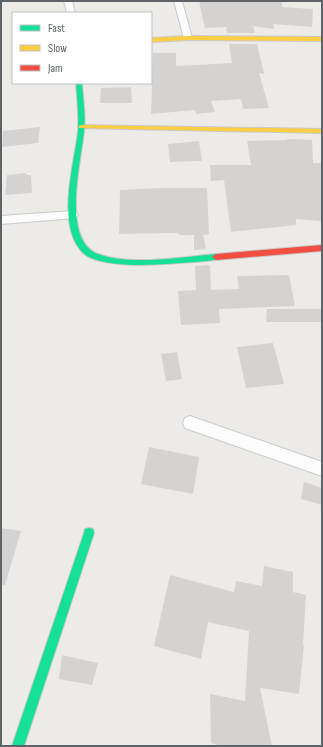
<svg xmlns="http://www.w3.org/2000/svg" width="323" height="747" font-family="'Sofia Sans Condensed',sans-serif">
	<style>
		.building { fill: #d5d3d2 }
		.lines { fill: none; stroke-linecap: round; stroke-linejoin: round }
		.street-casing { stroke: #c9caca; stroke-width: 2 }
		.fast-casing { stroke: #c8c9c9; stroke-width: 2 }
		.slow-casing { stroke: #c8c9c9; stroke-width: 2 }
		.jam-casing { stroke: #c8c9c9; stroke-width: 2 }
		.street { fill: #fcfcfc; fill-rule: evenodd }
		.fast { fill: #16e098; fill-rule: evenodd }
		.slow { fill: #ffcf43; fill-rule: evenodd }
		.jam { fill: #f24e42; fill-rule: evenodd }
	</style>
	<rect width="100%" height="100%" fill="#edebe8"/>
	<path class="building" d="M199,1h83v6l31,2 -1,18 -39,-3 1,5 -21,-3 2,7h-28l-1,-6 -21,1z
		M229,44h28l7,30 -5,-1 10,35 -26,1 -2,-10 -30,2 4,11 -19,2 -1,-4 -44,4 2,-61h23v13l56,-3z
		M131,87l1,16h-32l1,-15z
		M40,127l-2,16 -36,4 1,-16z
		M287,139l25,1 1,23h9v58l-26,-2v6l-65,7 -7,-52 -13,1 -1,-16h41l-4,-24 40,-1z
		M199,141l3,20 -32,1 -2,-18z
		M26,173l1,2h4l1,18 -27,2 2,-20z
		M161,188h46l2,46 -6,1 3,14 -12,1v-15h-15v-2l-60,1 1,-44z
		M210,265l1,25 28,-1 -2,-13 52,-1 6,31 -76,3 1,14 -39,2 -3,-34 18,-1 -1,-24z
		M267,309h55v13h-56z
		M273,343l11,41 -38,4 -9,-41z
		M177,352l5,27 -16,2 -5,-27z
		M149,447l50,10 -6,37 -52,-10z
		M304,482l18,6v17l-21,-6z
		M1,528l20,3 -16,54h-4z
		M264,566l29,6v20l13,3 -3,50h1l-5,49 -39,-6 12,58h-52l-9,-3 -1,-49 35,7 4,-70 -41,-9 -7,37 -47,-13 16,-71 64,17 2,-11 26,5z
		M62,655l36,8 -6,22 -33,-6z"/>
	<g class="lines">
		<g class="street-casing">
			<path id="street" d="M64,1h8l3,12h-8z
				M174,1h8l10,37 -1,2h-6l-1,-2z
				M72,211l4,1 2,3 -2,3 -75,6v-8z
				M190,416l132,46v14l-137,-48 -2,-5 2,-5z"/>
		</g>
		<g class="fast-casing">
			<path id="fast" d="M76,83h6c1,16 4,33 2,49 -3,29 -23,108 14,122 32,12 84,3 118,0l3,1 1,2 -1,2c-8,2 -16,2 -24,3 -19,1 -38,3 -58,3 -14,0 -45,-2 -55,-13 -26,-29 -8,-86 -4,-121 1,-16 -1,-32 -2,-48z
				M89,528l4,1 1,4 -70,213h-12l72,-213 1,-4z"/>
		</g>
		<g class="slow-casing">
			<path id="slow" d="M188,36l134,1v4l-134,-1 -37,2v-4z
				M81,125l241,4v4l-243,-5v-2z"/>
		</g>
		<g class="jam-casing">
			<path id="jam" d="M322,245v6l-106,9 -4,-3 4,-3z"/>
		</g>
		<use href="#street" class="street"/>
		<use href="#fast" class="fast"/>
		<use href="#slow" class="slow"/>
		<use href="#jam" class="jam"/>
	</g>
	<rect width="323" height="747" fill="none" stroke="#5d6366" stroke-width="4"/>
	<rect x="12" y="12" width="140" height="72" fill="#ffffff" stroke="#bec1c2"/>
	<rect x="20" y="25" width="20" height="6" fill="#16e098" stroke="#bec1c2"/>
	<text x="48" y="32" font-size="12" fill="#5d6366">Fast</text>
	<rect x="20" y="45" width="20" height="6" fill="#ffcf43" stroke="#bec1c2"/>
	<text x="48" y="52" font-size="12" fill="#5d6366">Slow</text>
	<rect x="20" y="65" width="20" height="6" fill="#f24e42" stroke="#bec1c2"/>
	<text x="48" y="72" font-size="12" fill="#5d6366">Jam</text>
</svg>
